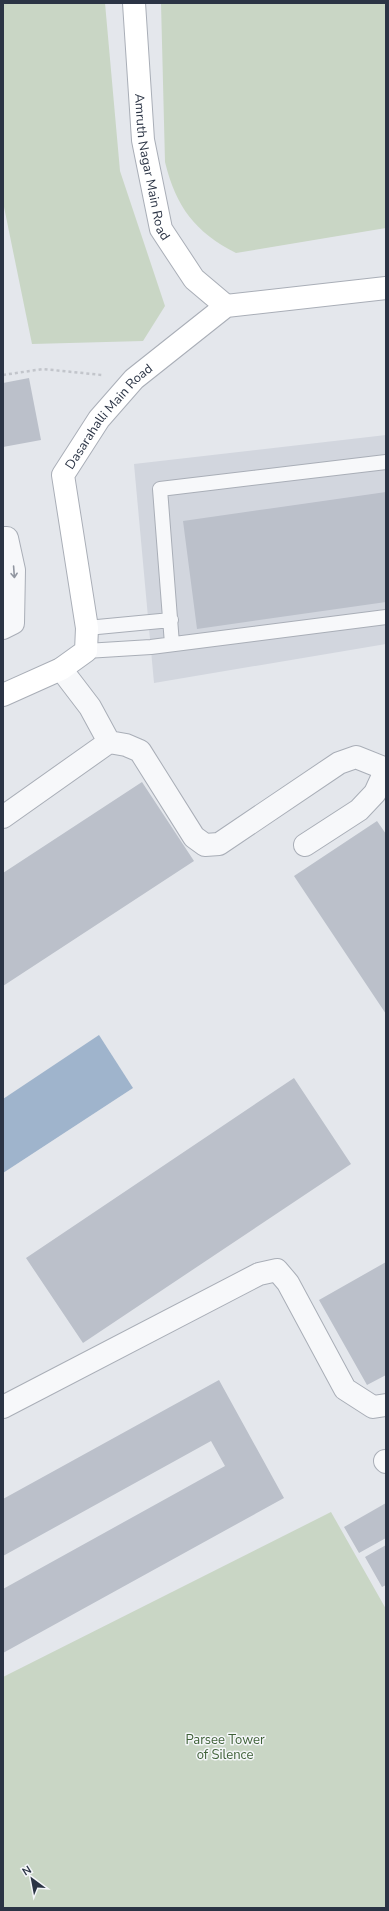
<svg xmlns="http://www.w3.org/2000/svg" width="389" height="1911" font-family="'Nunito Sans',sans-serif">
	<style>
		.built { fill: #d2d6de }
		.green { fill: #c9d6c5 }
		.water { fill: #9fb4cc }
		.building { fill: #bbc0ca }
		.lines { fill: none; stroke-linecap: round; stroke-linejoin: round }
		.lane-casing { stroke: #a9aeb7; stroke-width: 16 }
		.street-casing { stroke: #a9aeb7; stroke-width: 24 }
		.secondary-casing { stroke: #a9aeb7; stroke-width: 24 }
		.path { stroke: #c2c5cb; stroke-width: 2.5; stroke-dasharray: 3 3; stroke-linecap: butt }
		.lane { stroke: #f7f8fa; stroke-width: 14 }
		.street { stroke: #f7f8fa; stroke-width: 22 }
		.secondary { stroke: #fff; stroke-width: 22 }
		.oneway { stroke: #9196a0 }
		.labels { text-anchor: middle; stroke-width: 3; stroke-linejoin: round; paint-order: stroke }
		.street-label { font-size: 13px; fill: #2b3445; stroke: #f4f6f9 }
		.park-label { font-size: 13px; fill: #3f6138; stroke: #f4f6f9 }
	</style>
	<rect width="100%" height="100%" fill="#e4e7ec"/>
	<path class="built" d="M386,435v209l-232,39 -20,-219z"/>
	<path class="green" d="M3,3h102l15,168 45,135 -22,35 -111,3 -29,-142z
		M161,3h225v225l-150,25c-41,-21 -60,-46 -71,-91z
		M331,1512l55,97v299h-383v-231z"/>
	<path class="water" d="M99,1035l34,53 -130,85v-74z"/>
	<path class="building" d="M29,378l12,62 -38,7v-64z
		M386,492v110l-189,27 -14,-108z
		M142,782l52,79 -191,125v-113z
		M377,821l9,13v180l-92,-138z
		M294,1078l57,86 -268,179 -57,-85z
		M386,1262v113l-19,10 -48,-85z
		M219,1380l65,118 -281,155v-64l222,-123 -14,-25 -208,115v-57z
		M386,1503v35l-27,15 -15,-26z
		M386,1545v40l-4,2 -17,-30z"/>
	<g class="lines">
		<g class="lane-casing">
			<path id="lane" d="M87,628l84,-8
				M172,644l-12,-155 226,-27
				M86,651l65,-4 235,-30"/>
		</g>
		<g class="street-casing">
			<path id="street" d="M3,538h4l7,32 -1,53 -10,5
				M61,669l29,38 19,35
				M3,817l106,-75 17,3 14,6 54,86 11,8 14,-1 120,-81 17,-6 30,12
				M305,845l54,-35 16,-17 11,-24
				M3,1407l256,-133 18,-4 11,13 57,106 28,18 13,-2
				M385,1461l1,1"/>
		</g>
		<g class="secondary-casing">
			<g id="secondary">
				<path id="s1" d="M134,3l9,137 18,89 33,50 32,27"/>
				<path id="s2" d="M3,695l58,-26 25,-18 1,-23 -24,-153 36,-56 35,-40 92,-73 160,-18"/>
			</g>
		</g>
		<path class="path" d="M3,375l40,-6 59,6"/>
		<use href="#lane" class="lane"/>
		<use href="#street" class="street"/>
		<use href="#secondary" class="secondary"/>
	</g>
	<defs><path id="oneway-shaft" d="M-6 0H5M1.5-3L5.5 0L1.5 3" fill="none" stroke-width="1.6" stroke-linecap="round" stroke-linejoin="round"/></defs>
	<use class="oneway" href="#oneway-shaft" transform="translate(14 572) rotate(86)"/>
	<g class="labels">
		<g class="street-label">
			<text dy="5" stroke="none"><textPath href="#s1" startOffset="165">Amruth Nagar Main Road</textPath></text>
			<text dy="5" stroke="none"><textPath href="#s2" startOffset="347">Dasarahalli Main Road</textPath></text>
		</g>
		<g class="park-label">
			<text x="225" y="1744">Parsee Tower<tspan x="225" dy="15">of Silence</tspan></text>
		</g>
	</g>
	<rect width="389" height="1911" fill="none" stroke="#2b3445" stroke-width="8"/>
	<g transform="translate(32 1879) rotate(328)" stroke="#f4f6f9" stroke-width="3" paint-order="stroke">
	<path d="M0-3L7 15L0 10L-7 15Z" fill="#2b3445"/>
	<text y="-6" font-size="11" font-weight="bold" text-anchor="middle" fill="#2b3445">N</text>
	</g>
</svg>
